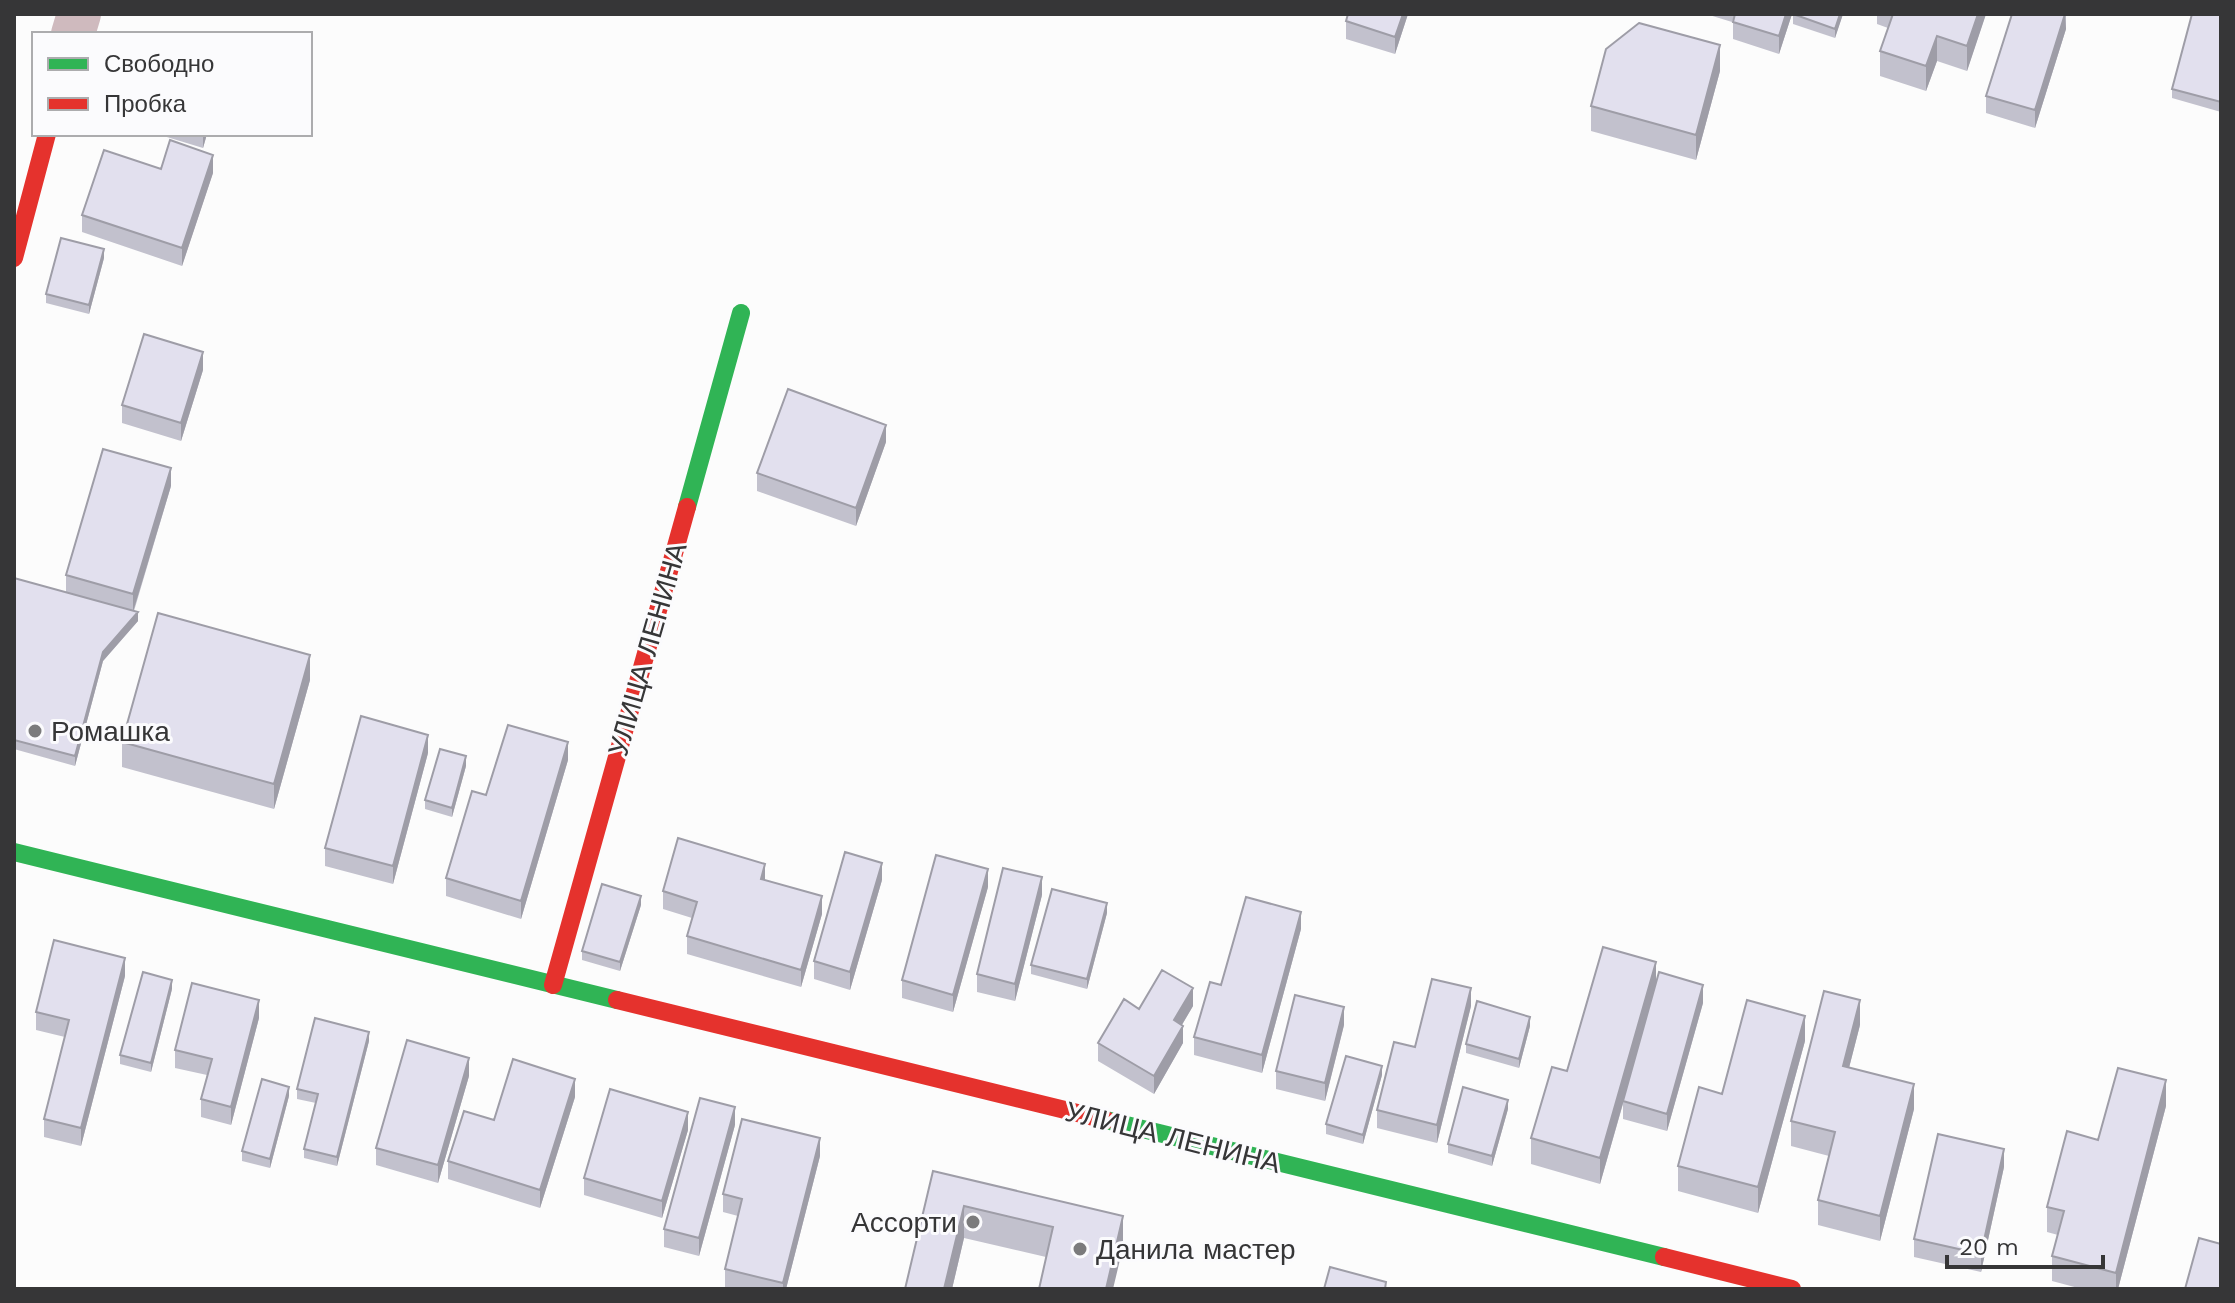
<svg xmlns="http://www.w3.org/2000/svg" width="2235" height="1303" font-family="'Work Sans',sans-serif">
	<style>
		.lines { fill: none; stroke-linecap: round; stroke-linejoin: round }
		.street { stroke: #cfbabe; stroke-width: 44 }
		.fast { stroke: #30b455; stroke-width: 18 }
		.jam { stroke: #e5322d; stroke-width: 18 }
		.wall { fill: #c2c1cd }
		.shaded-wall { fill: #9e9da7 }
		.building { fill: #e2e0ee; stroke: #9e9da7; stroke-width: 2 }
		.poi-dot { fill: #7b7b7c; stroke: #fbfbfd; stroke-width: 3 }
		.labels { text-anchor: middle; stroke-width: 6; stroke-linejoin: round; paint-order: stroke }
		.street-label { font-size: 28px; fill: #363637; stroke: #fbfbfd }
		.poi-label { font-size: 28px; fill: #363637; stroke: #fbfbfd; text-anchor: start }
	</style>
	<rect width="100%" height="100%" fill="#fcfcfc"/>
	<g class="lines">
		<path class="street" d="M73,34l6,-20"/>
		<path class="fast" d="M687,507l54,-194
			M14,852l603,148
			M1106,1120l558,137"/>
		<path class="jam" d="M14,258l33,-124
			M553,985l134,-478
			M617,1000l489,120
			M1664,1257l128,32"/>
	</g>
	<path class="wall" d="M1408,14l-13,40 -49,-15v-18z
		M1706,14h29l-3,8z
		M1792,14l-13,40 -46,-15v-17z
		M1793,14h50l-8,24 -42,-14z
		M1877,14h109l-19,57 -30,-10 -11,30 -46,-15v-25l8,-23 -11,-4z
		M2066,14v15l-31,99 -49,-15v-17z
		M2221,14v98l-49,-14v-9z
		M1720,71l-24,89 -105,-29v-25z
		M157,134h50l-4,14z
		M161,169l52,4 -31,93 -100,-34v-17z
		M104,258l-15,56 -43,-11v-9z
		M203,370l-22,71 -59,-18v-18z
		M886,442l-30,84 -99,-35v-18z
		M171,486l-37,125 4,10 -35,40 -28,105 -61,-17v-171l52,15v-18z
		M310,680l-36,129 -152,-42v-25z
		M428,753l-35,131 -68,-18v-18z
		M568,760l-47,159 -75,-23v-18l40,-83z
		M466,766l-14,51 -27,-8v-9z
		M765,880l57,34 -21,73 -114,-33v-18l5,-18 -29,-9v-18z
		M882,880l-32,110 -36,-11v-18z
		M988,887l-35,125 -51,-14v-18z
		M1042,895l-27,106 -38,-9v-18z
		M641,905l-21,66 -38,-11v-9z
		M1107,913l-20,76 -56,-15v-9z
		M1301,929l-39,144 -68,-18v-18l27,-52z
		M125,976l-44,170 -37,-9v-18l21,-82 -29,-7v-18z
		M1656,980l47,23 -36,128 -44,-12v-15l-23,80 -69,-20v-26z
		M172,989l-21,83 -31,-8v-9z
		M1193,1006l-11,19 1,18 -29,51 -56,-33v-18l41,-34z
		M1471,1006l-34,137 -60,-15v-18l38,-63z
		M259,1018l-28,107 -30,-8v-18l6,-24 -32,-7v-18z
		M1344,1025l-19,76 -49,-12v-18z
		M1860,1025l-11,43 65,41 -34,132 -62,-16v-25l11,-44 -38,-10v-25z
		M1530,1026l-11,42 -53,-15v-9z
		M369,1041l-32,125 -33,-8v-9l12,-46 -19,-4v-10z
		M1805,1041l-47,172 -80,-22v-25l44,-72z
		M1382,1075l-19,69 -37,-10v-10z
		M469,1076l-31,107 -62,-18v-17z
		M289,1096l-19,72 -28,-7v-10z
		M575,1097l-35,111 -92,-29v-18l46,-41z
		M2166,1106l-48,183h-36l-30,-8v-25l6,-21 -11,-3v-25l51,-67z
		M1508,1109l-16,57 -44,-13v-9z
		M735,1125l-36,131 -35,-9v-18z
		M688,1130l-26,88 -78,-23v-17z
		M820,1156l-34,133h-51l-10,-2v-18l13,-53 -15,-4v-18z
		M2004,1167l-23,105 -67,-15v-18z
		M933,1171l190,76 -77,10 -82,-19 -12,51h-47z"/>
	<path class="shaded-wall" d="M1403,14h5l-13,40v-17z
		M1786,14h6l-13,40v-18z
		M1840,14h3l-8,24v-9z
		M1978,14h8l-19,57v-25z
		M2065,14l1,15 -31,99v-18z
		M1937,36v25l-11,30v-25z
		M1720,45v26l-24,89v-25z
		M203,134h4l-4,14z
		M213,155v18l-31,93v-18z
		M104,249v9l-15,56v-9z
		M203,352v18l-22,71v-18z
		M886,425v17l-30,84v-18z
		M171,468v18l-38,126v-18z
		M138,612v9l-35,40 -28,105v-10l28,-104z
		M310,655v25l-36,129v-25z
		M428,735v18l-35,131v-18z
		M568,742v18l-47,159v-18z
		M466,756v10l-14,51v-9z
		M882,863v17l-32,110v-18z
		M765,864v17l-4,-2z
		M988,869v18l-35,125v-17z
		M1042,877v18l-27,106v-17z
		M641,896v9l-21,66v-9z
		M822,896v18l-21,73v-17z
		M1107,903v10l-20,76v-10z
		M1301,912v17l-39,144v-18z
		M125,958v18l-44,170v-18z
		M1656,962v25l-56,197v-26z
		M172,980v9l-21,83v-9z
		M1703,985v18l-36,128v-17z
		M1193,988v18l-19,32v-18z
		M1471,988v18l-34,137v-18z
		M259,1000v18l-28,107v-18z
		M1860,1000v25l-17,66v-25z
		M1344,1007v18l-19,76v-18z
		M1805,1016v25l-47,172v-26z
		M1530,1017v9l-11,42v-9z
		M1183,1026v17l-29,51v-18z
		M369,1032v9l-32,125v-9z
		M469,1058v18l-31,107v-18z
		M1382,1066v9l-19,69v-9z
		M575,1079v18l-35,111v-18z
		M2166,1080v26l-48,183h-2v-16z
		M1914,1084v25l-34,132v-25z
		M289,1087v9l-19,72v-9z
		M1508,1100v9l-16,57v-10z
		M735,1107v18l-36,131v-18z
		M688,1112v18l-26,88v-17z
		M820,1138v18l-34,133h-3v-6z
		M2004,1149v18l-23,105v-18z
		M964,1206v32l-12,51h-8z
		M1123,1216v31l-10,42h-7z"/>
	<path class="building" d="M1348,14h55l-8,23 -49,-16z
		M1735,14h51l-7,22 -46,-14z
		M1793,14h47l-5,15z
		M1893,14h85l-11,32 -30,-10 -11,30 -46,-15z
		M2012,14h53l-30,96 -49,-14z
		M2192,14h29v88l-49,-13z
		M1639,23l81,22 -24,90 -105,-29 15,-57z
		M170,140l43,15 -31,93 -100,-33 22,-65 57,19z
		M61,238l43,11 -15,56 -43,-11z
		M144,334l59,18 -22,71 -59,-18z
		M788,389l98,36 -30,83 -99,-35z
		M103,449l68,19 -38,126 -67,-19z
		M14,578l124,34 -35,40 -28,104 -61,-16z
		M158,613l152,42 -36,129 -152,-42z
		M361,716l67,19 -35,131 -68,-18z
		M508,725l60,17 -47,159 -75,-23 26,-87 14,4z
		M440,749l26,7 -14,52 -27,-8z
		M678,838l87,26 -4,15 61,17 -21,74 -114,-34 10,-34 -34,-11z
		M845,852l37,11 -32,109 -36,-11z
		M936,855l52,14 -35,126 -51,-15z
		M1003,868l39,9 -27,107 -38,-10z
		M602,884l39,12 -21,66 -38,-11z
		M1052,889l55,14 -20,76 -56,-14z
		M1246,897l55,15 -39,143 -68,-18 16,-55 11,3z
		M54,940l71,18 -44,170 -37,-9 25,-99 -33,-8z
		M1603,947l53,15 -56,196 -69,-20 21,-71 15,4z
		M1162,970l31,18 -19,32 9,6 -29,50 -56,-33 26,-44 15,10z
		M143,972l29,8 -21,83 -31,-8z
		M1659,972l44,13 -36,129 -44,-13z
		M1432,979l39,9 -34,137 -60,-15 17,-68 21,5z
		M192,983l67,17 -28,107 -30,-8 11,-40 -37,-9z
		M1824,991l36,9 -17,66 71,18 -34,132 -62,-16 17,-68 -44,-11z
		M1295,995l49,12 -19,76 -49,-12z
		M1747,1000l58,16 -47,171 -80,-21 21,-79 23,7z
		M1477,1001l53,16 -11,42 -53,-15z
		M315,1018l54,14 -32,125 -33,-8 14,-55 -21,-5z
		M407,1040l62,18 -31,107 -62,-17z
		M1346,1056l36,10 -19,69 -37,-11z
		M513,1059l62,20 -35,111 -92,-29 16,-50 30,9z
		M2118,1068l48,12 -50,193 -64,-17 12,-45 -17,-4 20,-76 31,9z
		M262,1079l27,8 -19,72 -28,-8z
		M1463,1087l45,13 -16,56 -44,-12z
		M610,1089l78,23 -26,89 -78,-23z
		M700,1098l35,9 -36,131 -35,-9z
		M742,1119l78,19 -37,145 -58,-14 17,-70 -19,-5z
		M1938,1134l66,15 -23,105 -67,-15z
		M933,1171l190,45 -17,73h-67l14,-62 -89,-21 -20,83h-39z
		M2199,1238l22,6v45h-36z
		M1330,1267l56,15 -1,7h-61z"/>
	<g class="poi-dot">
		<circle cx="35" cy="731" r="8"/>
		<circle cx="973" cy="1222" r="8"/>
		<circle cx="1080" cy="1249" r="8"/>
	</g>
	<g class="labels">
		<g class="street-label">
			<text transform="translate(647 649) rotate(-74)" y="10">УЛИЦА ЛЕНИНА</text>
			<text transform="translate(1173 1137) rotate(14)" y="10">УЛИЦА ЛЕНИНА</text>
		</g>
		<g class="poi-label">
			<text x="51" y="741">Ромашка</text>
			<text x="957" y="1232" text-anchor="end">Ассорти</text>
			<text x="1096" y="1259">Данила мастер</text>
		</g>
	</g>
	<rect width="2235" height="1303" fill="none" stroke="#363637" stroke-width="32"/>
	<rect x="32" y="32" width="280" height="104" fill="#fbfbfd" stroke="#acacae" stroke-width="2"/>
	<rect x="48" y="58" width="40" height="12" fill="#30b455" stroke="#acacae" stroke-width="2"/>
	<text x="104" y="72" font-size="24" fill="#363637">Свободно</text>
	<rect x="48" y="98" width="40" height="12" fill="#e5322d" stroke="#acacae" stroke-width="2"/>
	<text x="104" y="112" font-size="24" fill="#363637">Пробка</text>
	<path d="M1947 1255v12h156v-12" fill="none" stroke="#363637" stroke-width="4"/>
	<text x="1959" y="1255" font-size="24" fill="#363637" stroke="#fbfbfd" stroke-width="6" paint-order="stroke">20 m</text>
</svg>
